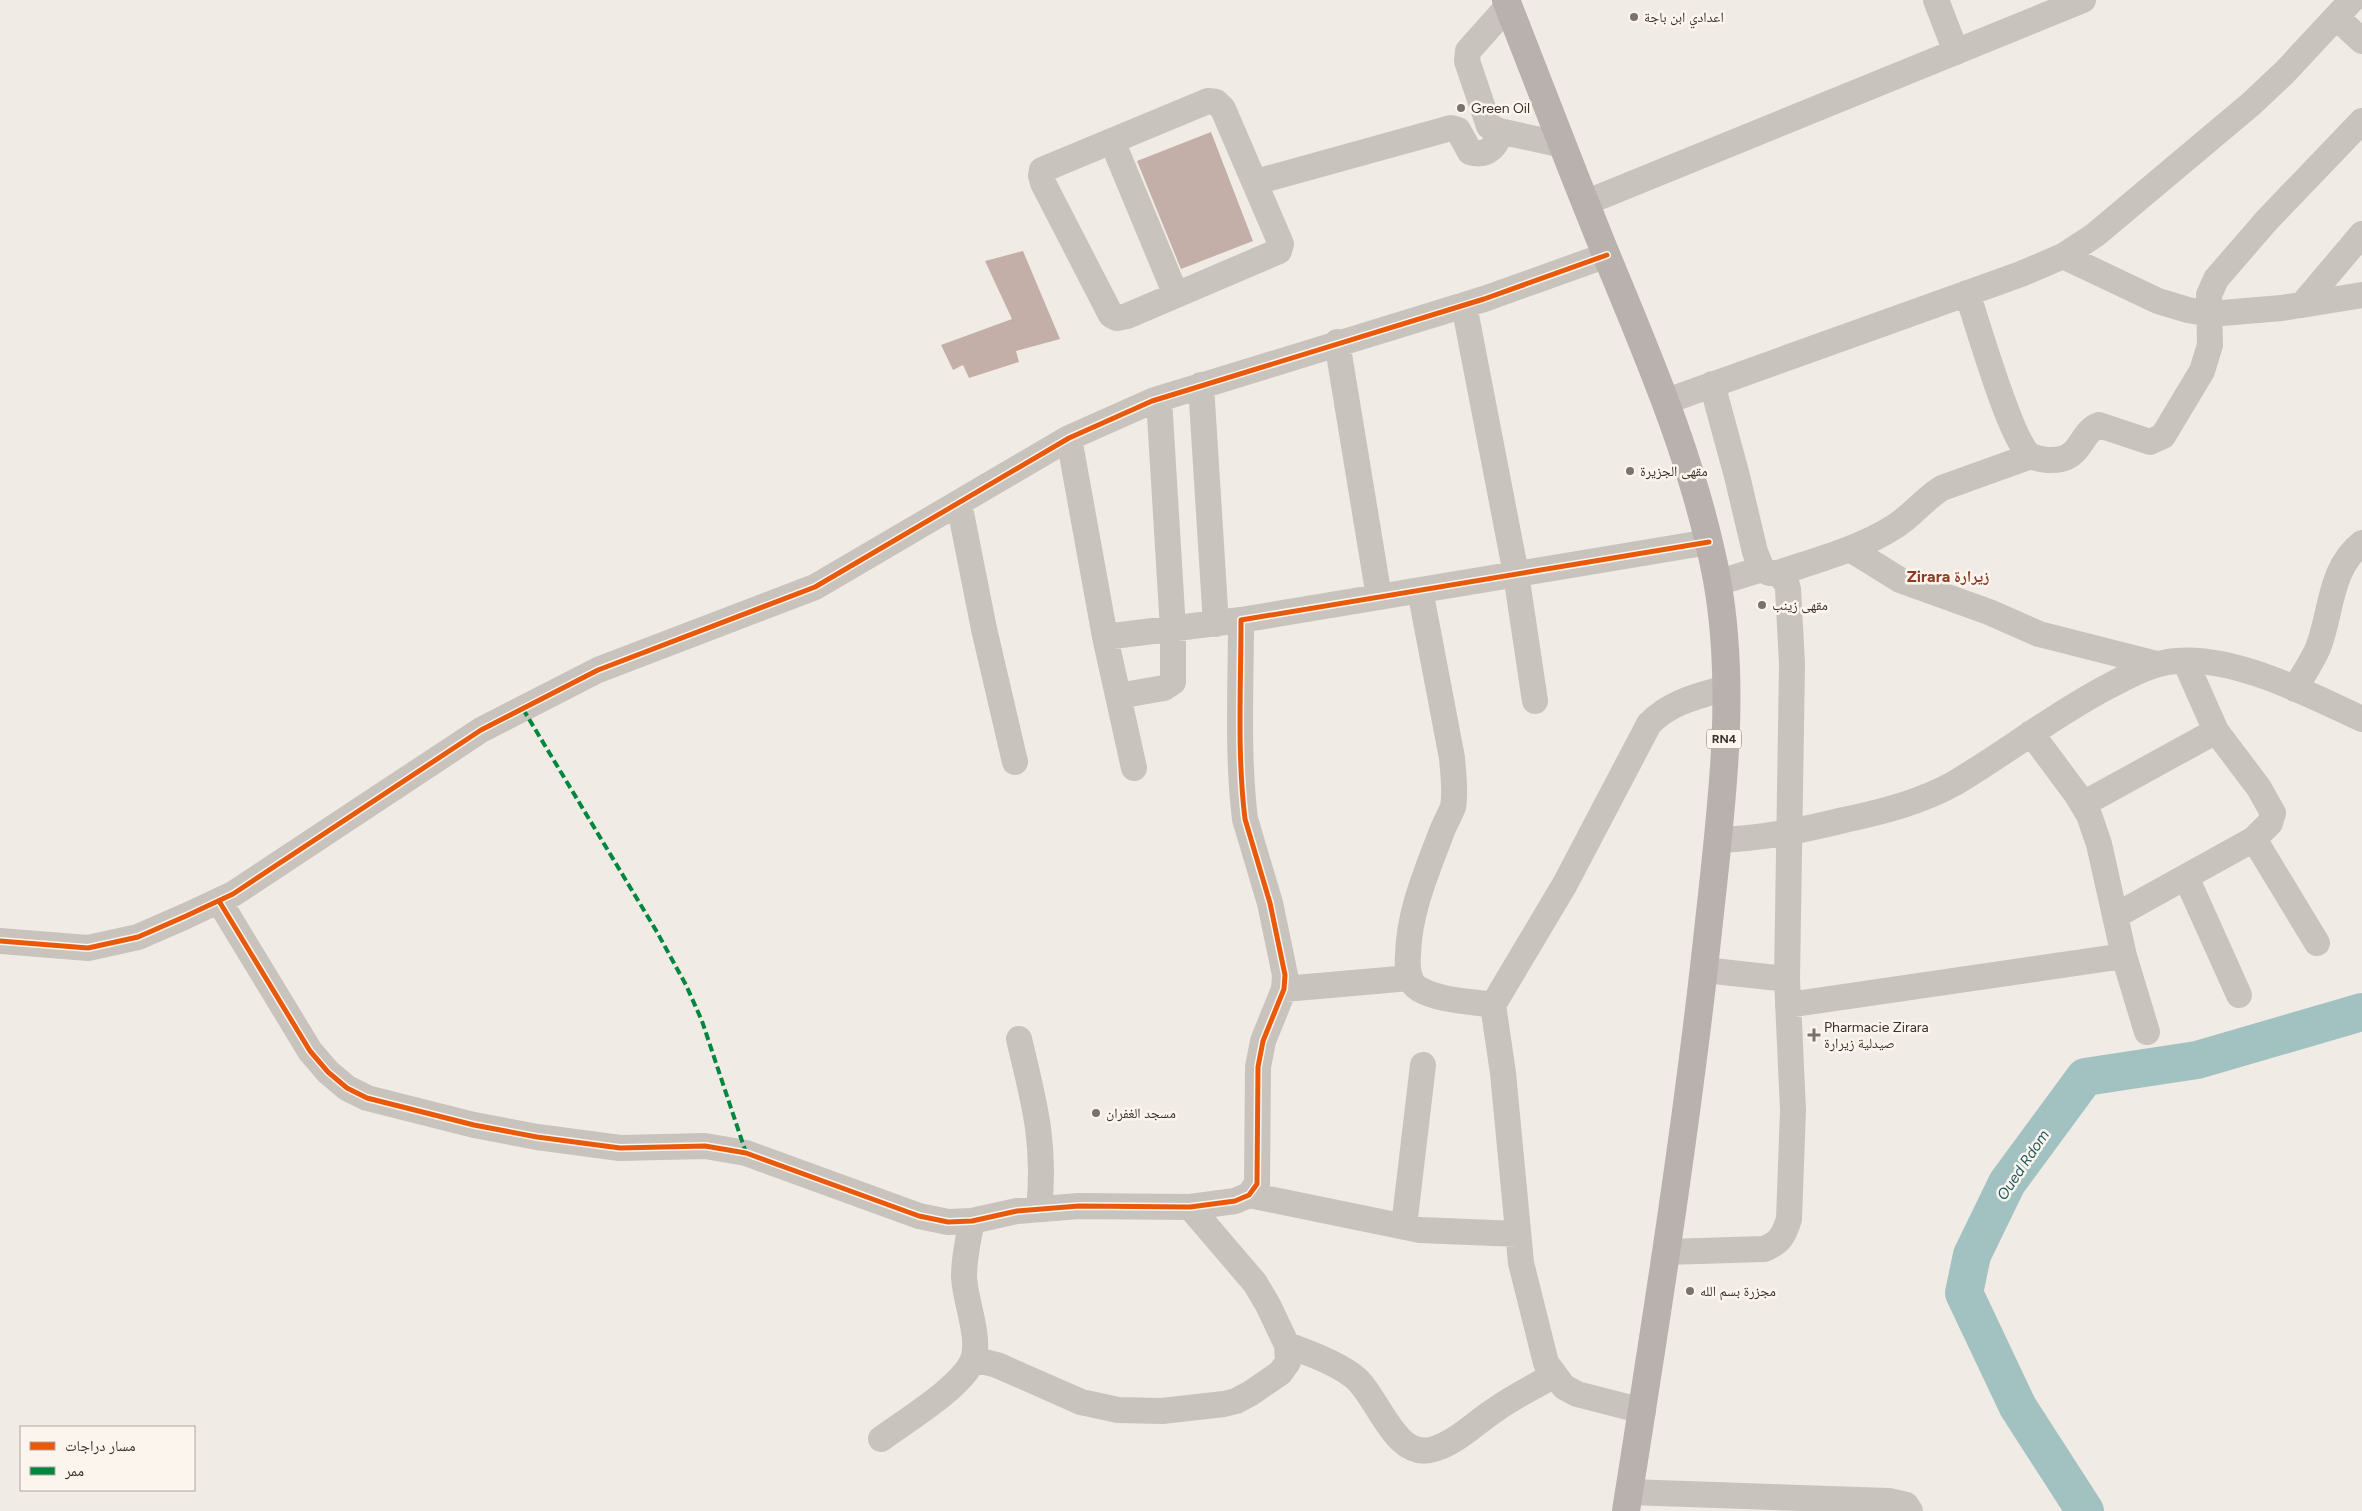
<svg xmlns="http://www.w3.org/2000/svg" width="2362" height="1511" font-family="Figtree,'Noto Naskh Arabic',sans-serif">
	<style>
		.lines { fill: none; stroke-linecap: round; stroke-linejoin: round }
		.river { stroke: #a1c2c1; stroke-width: 38 }
		.building { fill: #c3afa7 }
		.minor { stroke: #c9c3be; stroke-width: 26 }
		.major { stroke: #b8b1ad; stroke-width: 28 }
		.quiet { stroke: #00873e; stroke-width: 4; stroke-dasharray: 8 4; stroke-linecap: butt }
		.cycleway-casing { stroke: #fbf5ee; stroke-width: 8 }
		.cycleway { stroke: #e8590c; stroke-width: 5 }
		.poi-dot { fill: #7a716c; stroke: #fbf5ee; stroke-width: 2 }
		.labels { text-anchor: middle; stroke-width: 5; stroke-linejoin: round; paint-order: stroke }
		.shield { fill: #fbf5ee; stroke: #756b66; stroke-width: 1 }
		.shield-label { font-size: 12px; font-weight: bold; fill: #3b302b }
		.poi-label { font-size: 14px; fill: #3b302b; stroke: #fbf5ee; text-anchor: start }
		.water-label { font-size: 15px; font-style: italic; fill: #1f5a5e; stroke: #fbf5ee }
		.quarter-label { font-size: 16px; font-weight: bold; fill: #8c3b22; stroke: #fbf5ee }
	</style>
	<rect width="100%" height="100%" fill="#f0ebe5"/>
	<g class="lines">
		<path class="river" d="M2085,1511l-67,-104 -54,-114 8,-38 35,-72 78,-106 112,-17 165,-48"/>
	</g>
	<path class="building" d="M1211,132l42,109 -72,28 -44,-108z
		M1023,251l37,88 -44,12 3,11 -50,16 -6,-13 -10,5 -12,-25 71,-26 -27,-58z"/>
	<g class="lines">
		<path class="minor" d="M1936,0l20,52
			M1508,6l-40,45 -1,10 22,65 10,5 64,14
			M2336,17l26,24
			M1208,101l8,1 7,7 55,128 3,7 -2,7 -152,65 -10,2 -6,-3 -68,-132 -2,-7 1,-6z
			M1112,141l64,154
			M1256,182l195,-54 7,2 12,22c16,5 28,-5 29,-21
			M1585,203l498,-203
			M2063,256l95,45 30,9 22,4 72,-6 80,-13
			M1967,293c10,28 44,150 64,163 8,4 21,5 30,3 20,-4 21,-28 38,-34l51,17 13,-6 39,-65 8,-26 -1,-50 7,-16 51,-59 95,-99
			M1464,305l52,269 19,127
			M2302,305l60,-71
			M1337,342l42,255
			M1712,384l25,92 18,76 7,17
			M1201,385l15,239
			M1667,401l354,-127 42,-18 32,-21 156,-131 34,-32 67,-72
			M1069,438l36,199 136,-17
			M959,503l25,126 31,133
			M1850,549l50,31 89,32 50,22 118,30
			M1778,573l8,9 2,7 4,75 -5,315
			M1717,583l45,-14 7,4h9c39,-13 81,-24 116,-46 18,-11 30,-28 48,-39l89,-32
			M1420,590l32,168c1,15 4,34 1,49 -3,8 -8,16 -11,24 -15,40 -33,80 -34,124 -1,11 0,28 11,34 21,12 51,12 74,16l10,68 18,190 25,100 18,24 13,7 66,17
			M1105,637l29,131
			M2295,689c7,-13 17,-27 23,-41 14,-36 11,-79 44,-105
			M1118,696l46,-8 9,-6v-53l-14,-230
			M2031,733l46,62 12,20 10,29 25,112 23,76
			M2083,804l133,-73
			M2254,839l63,104
			M1718,840c43,-1 85,-10 126,-20 38,-8 77,-18 111,-37 52,-31 100,-69 154,-97 21,-11 42,-23 67,-25 58,-6 134,34 186,58
			M2186,877l53,118
			M219,901l91,150 18,21 19,16 20,10 107,27 63,12 83,11 85,-2 41,7 173,63 29,6 24,-1 45,-10 62,-5 111,1 45,-6 14,-6 8,-11 1,-117 5,-26 21,-52 1,-14 -15,-72 -25,-84c-8,-65 -4,-133 -4,-199l468,-78
			M2115,916l139,-77 16,-16 3,-10 -14,-25 -43,-57 -31,-70
			M0,941l88,7 50,-11 48,-21 47,-22 248,-164 117,-60 217,-83 254,-149 83,-37 332,-102 123,-44
			M1284,989l126,-11
			M1493,1005l72,-121 84,-160c21,-22 49,-28 77,-36
			M1788,1005l336,-49
			M1019,1039c15,63 27,104 20,170
			M1249,1195l171,35 98,4
			M1404,1226l19,-161
			M1666,1252l98,-3c16,-6 20,-14 25,-30l4,-109 -6,-131 -83,-9
			M1287,1345c22,8 47,17 66,31 25,18 41,86 81,73 23,-7 41,-26 61,-39 18,-13 39,-23 59,-35
			M973,1359l24,6 84,37 37,8 44,1 62,-7 12,-3 15,-8 29,-20 8,-11 -1,-17 -19,-40 -13,-22 -65,-76
			M881,1439c24,-18 81,-52 92,-79 8,-22 -8,-59 -9,-83 0,-19 4,-38 8,-56
			M1629,1492l260,9 17,4 4,6"/>
		<path class="major" d="M1506,0c32,83 64,165 97,247 45,109 92,216 114,333 20,111 4,231 -8,342 -21,197 -52,393 -83,589"/>
		<path class="quiet" d="M523,709l134,223 29,53 16,36 44,132"/>
		<g class="cycleway-casing">
			<path id="cycleway" d="M219,901l91,150 18,21 19,16 20,10 107,27 63,12 83,11 85,-2 41,7 173,63 29,6 24,-1 45,-10 62,-5 111,1 45,-6 14,-6 8,-11 1,-117 5,-26 21,-52 1,-14 -15,-72 -25,-84c-8,-65 -4,-133 -4,-199l468,-78
				M0,941l88,7 50,-11 48,-21 47,-22 248,-164 117,-60 217,-83 254,-149 83,-37 332,-102 123,-44"/>
		</g>
		<use href="#cycleway" class="cycleway"/>
	</g>
	<g class="poi-dot">
		<circle cx="1634" cy="17" r="5"/>
		<circle cx="1461" cy="108" r="5"/>
		<circle cx="1630" cy="471" r="5"/>
		<circle cx="1762" cy="605" r="5"/>
		<path d="M1811.5 1027.5h5v5h5v5h-5v5h-5v-5h-5v-5h5z"/>
		<circle cx="1096" cy="1113" r="5"/>
		<circle cx="1690" cy="1291" r="5"/>
	</g>
	<g class="labels">
		<rect class="shield" x="1706.5" y="729.5" width="35" height="19" rx="4"/>
		<g class="shield-label">
			<text x="1724" y="743">RN4</text>
		</g>
		<g class="poi-label">
			<text x="1644" y="22">اعدادي ابن باجة</text>
			<text x="1471" y="113">Green Oil</text>
			<text x="1640" y="476">مقهى الجزيرة</text>
			<text x="1772" y="610">مقهى زينب</text>
			<text x="1824" y="1032">Pharmacie Zirara<tspan x="1824" dy="16">صيدلية زيرارة</tspan></text>
			<text x="1106" y="1118">مسجد الغفران</text>
			<text x="1700" y="1296">مجزرة بسم الله</text>
		</g>
		<g class="water-label">
			<text transform="translate(2023 1165) rotate(-56)" y="5">Oued Rdom</text>
		</g>
		<g class="quarter-label">
			<text x="1948" y="582">Zirara زيرارة</text>
		</g>
	</g>
	<rect x="20" y="1426" width="175" height="65" fill="#fbf5ee" stroke="#aea6a0"/>
	<rect x="30" y="1442" width="25" height="8" fill="#e8590c" stroke="#aea6a0"/>
	<text x="65" y="1451" font-size="15" fill="#3b302b">مسار دراجات</text>
	<rect x="30" y="1467" width="25" height="8" fill="#00873e" stroke="#aea6a0"/>
	<text x="65" y="1476" font-size="15" fill="#3b302b">ممر</text>
</svg>
